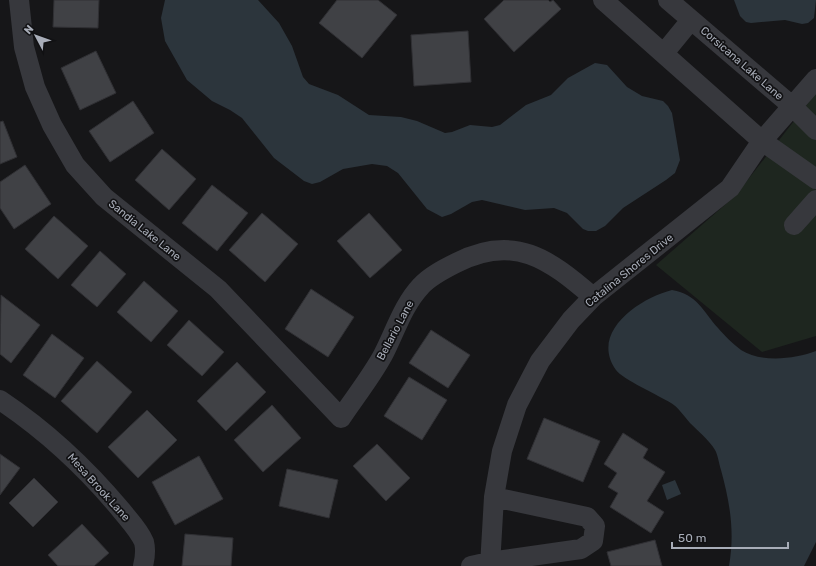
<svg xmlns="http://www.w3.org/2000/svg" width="816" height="566" font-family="Rubik,sans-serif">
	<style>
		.green { fill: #1e261f }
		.water { fill: #2c353c }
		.building { fill: #404145; stroke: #303034 }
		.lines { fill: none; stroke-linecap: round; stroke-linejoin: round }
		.minor { stroke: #37383d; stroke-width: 20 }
		.labels { text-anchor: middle; stroke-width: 3.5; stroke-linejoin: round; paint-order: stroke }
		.street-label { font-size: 11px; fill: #a8adb8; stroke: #111113 }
	</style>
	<rect width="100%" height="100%" fill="#161618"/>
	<path class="green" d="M816,93v243l-54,16 -106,-87 79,-69z"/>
	<path class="water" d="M165,0h93l21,23 13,23 11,31 6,7 29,11 31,20 32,2 16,4 28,12 7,-1 18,-7 22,2 8,-2 26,-20 25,-10 17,-17 27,-15 12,2 20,22 15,9 21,5 5,5 4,7 8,47 -5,13 -9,7 -43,28 -18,18 -9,5h-8l-5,-2 -16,-16 -13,-5 -29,2 -43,-10 -10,2 -21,12 -9,3 -15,-8 -29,-36 -11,-7 -15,-2 -29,5 -23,13 -8,2 -8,-3 -30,-23 -32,-40 -12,-8 -18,-9 -25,-21 -22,-39 -4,-23z
		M734,0h82l-2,18 -6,5 -6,1 -17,-4 -34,3 -5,-1 -6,-6z
		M672,290c26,5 30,20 46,38 6,7 15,16 23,22 20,13 54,9 75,1v191l-12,24h-75c6,-34 1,-63 -8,-96 -2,-6 -3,-15 -6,-20 -6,-10 -17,-19 -25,-27 -6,-7 -12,-16 -19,-20 -11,-7 -49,-24 -55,-33 -27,-38 24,-72 56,-80z
		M675,480l6,14 -14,6 -5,-15z"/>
	<path class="building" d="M54,0h45l-1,28 -45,-1z
		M337,0h41l19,15 -35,43 -43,-35z
		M504,0h44l2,2 3,-2 8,9 -47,43 -30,-33z
		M468,31l3,51 -57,4 -3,-51z
		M96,51l20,42 -36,17 -19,-42z
		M133,101l21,32 -44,29 -21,-31z
		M3,121l14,36 -17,7v-42z
		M162,149l34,30 -27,31 -34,-30z
		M25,165l26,39 -37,25 -14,-21v-26z
		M212,185l36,28 -31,38 -35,-28z
		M262,213l36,31 -33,38 -36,-32z
		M369,213l33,37 -32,28 -33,-37z
		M54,216l34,30 -30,33 -33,-30z
		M100,251l26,23 -29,33 -26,-22z
		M144,281l34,30 -27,31 -34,-30z
		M311,289l43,28 -26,40 -43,-28z
		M1,295l39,30 -29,38 -11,-9z
		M189,320l35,32 -22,24 -35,-31z
		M431,330l39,25 -22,33 -39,-25z
		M52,334l32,24 -29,40 -32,-23z
		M97,361l35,31 -35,41 -36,-32z
		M237,362l29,30 -40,39 -29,-30z
		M409,377l38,23 -25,40 -38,-24z
		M272,405l29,33 -38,34 -29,-32z
		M147,410l30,30 -39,38 -30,-31z
		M544,418l56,23 -17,41 -56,-23z
		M623,433l25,16 -5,9 22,14 -18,29 17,11 -13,21 -41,-26 8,-14 -10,-6 9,-14 -13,-9z
		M377,444l33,34 -24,23 -33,-35z
		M0,454l20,14 -20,27z
		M199,456l24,43 -48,26 -23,-43z
		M287,469l51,11 -9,38 -50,-12z
		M34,478l24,24 -25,25 -24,-24z
		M82,524l27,29 -15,13h-36l-10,-11z
		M185,534l48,4 -2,28h-49z
		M655,540l7,26h-51l-4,-14z"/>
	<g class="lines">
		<path class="minor" d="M19,0l5,47 11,40 17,38 23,40 29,32 114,92 123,129c14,-21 30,-41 42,-63 12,-23 20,-50 38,-69 9,-10 23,-17 35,-23 58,-30 93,-4 137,34
			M603,0l159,141 54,38
			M668,0l124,106 24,24
			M664,53l27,-33
			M794,225l22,-25
			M0,400c45,30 86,68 121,110 8,10 18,20 23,32 2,8 1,16 -1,24
			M471,566l18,-4 92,-13 12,-8 2,-15 -8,-9 -93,-20
			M490,566l4,-69 8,-46 15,-46 23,-44 31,-41 22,-23 137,-109 32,-47 54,-62"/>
	</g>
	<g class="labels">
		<g class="street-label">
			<text transform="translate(742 63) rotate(41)" y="4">Corsicana Lake Lane</text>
			<text transform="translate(145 230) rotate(39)" y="4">Sandia Lake Lane</text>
			<text transform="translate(629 270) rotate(-39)" y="4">Catalina Shores Drive</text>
			<text transform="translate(395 330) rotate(-62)" y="4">Bellario Lane</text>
			<text transform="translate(99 487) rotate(48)" y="4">Mesa Brook Lane</text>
		</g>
	</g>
	<g transform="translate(36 36) rotate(311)" stroke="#111113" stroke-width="3" paint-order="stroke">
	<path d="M0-3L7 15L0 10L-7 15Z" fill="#a8adb8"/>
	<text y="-6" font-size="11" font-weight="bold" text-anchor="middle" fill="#a8adb8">N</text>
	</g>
	<path d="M672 542v6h116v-6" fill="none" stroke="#a8adb8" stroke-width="2"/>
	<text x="678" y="542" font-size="12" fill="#a8adb8" stroke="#111113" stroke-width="3" paint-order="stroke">50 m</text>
</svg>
